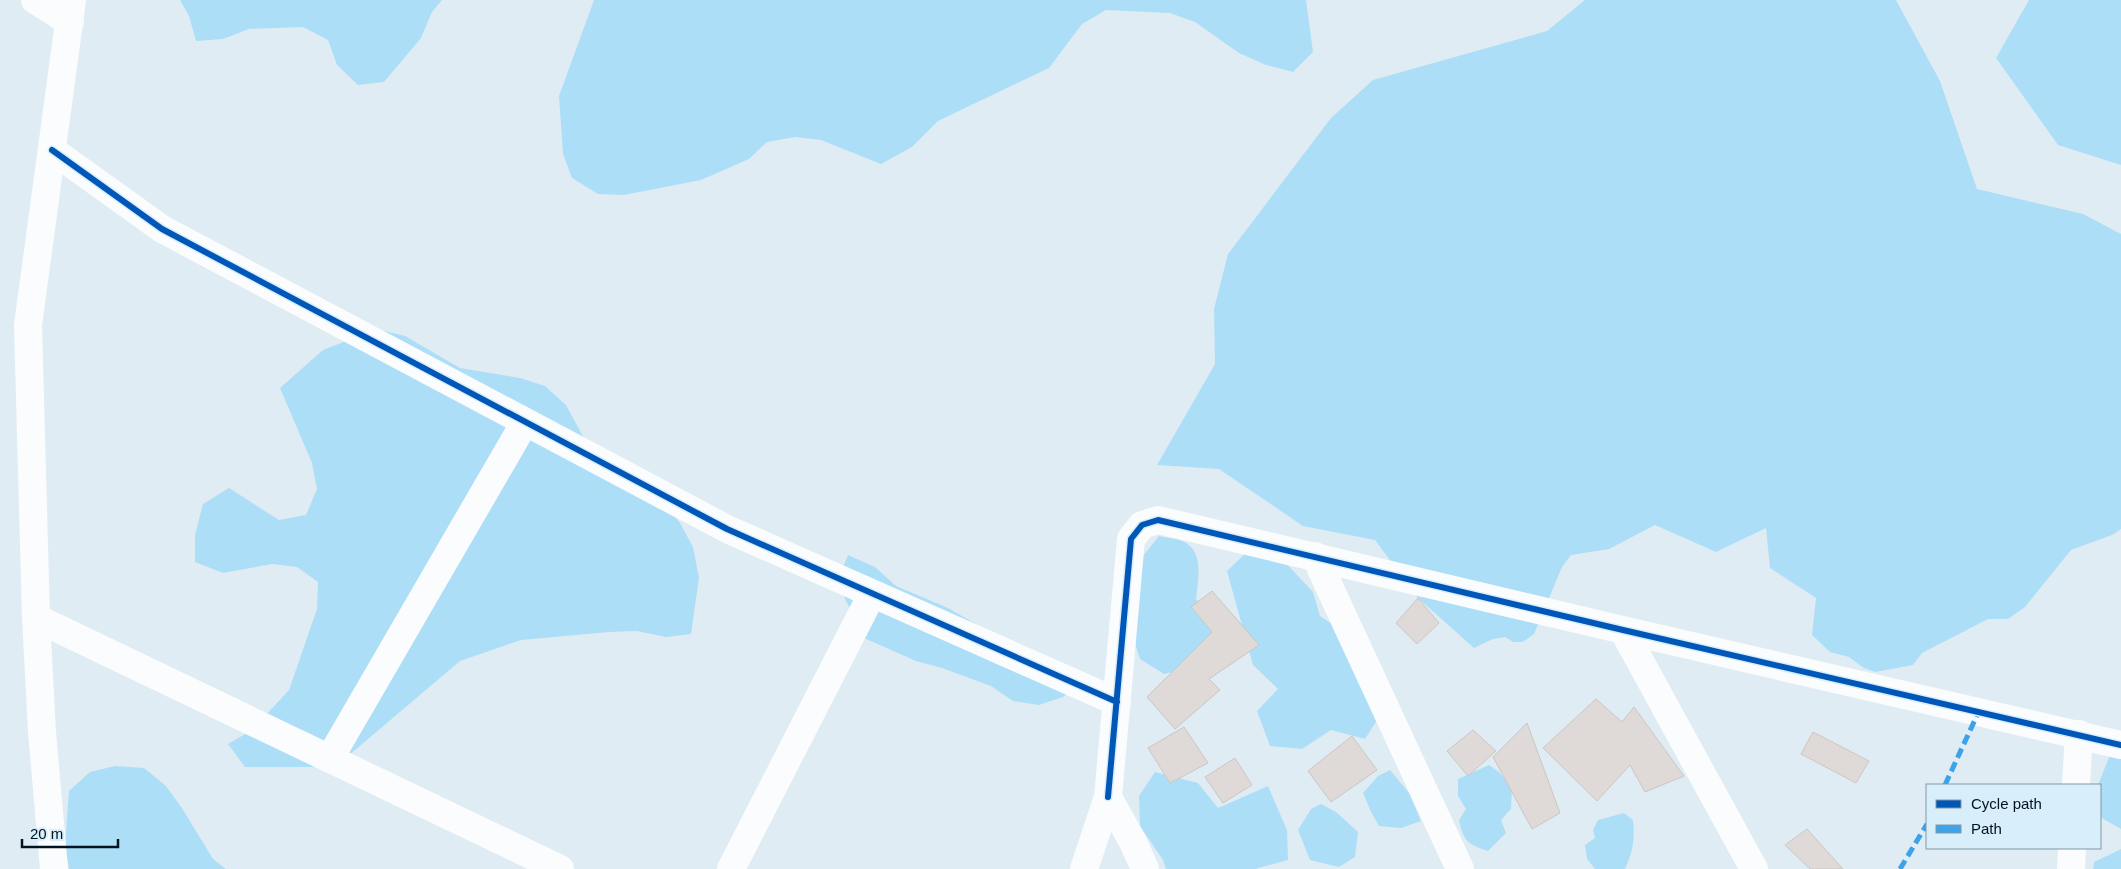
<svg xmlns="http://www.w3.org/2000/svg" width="2121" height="869" font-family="Arial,sans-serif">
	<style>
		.green { fill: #addef7 }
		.building { fill: #dfdad7; stroke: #cbc6c3 }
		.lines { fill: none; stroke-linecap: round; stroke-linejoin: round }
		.minor { stroke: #fafcfd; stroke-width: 28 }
		.quiet { stroke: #3ca2ea; stroke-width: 5; stroke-dasharray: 10 5; stroke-linecap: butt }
		.cycleway-casing { stroke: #d8eefb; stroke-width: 9 }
		.cycleway { stroke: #0057b8; stroke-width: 6 }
	</style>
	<rect width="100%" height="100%" fill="#e0ecf3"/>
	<path class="green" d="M180,0h262l-10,12 -11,26 -37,44 -26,3 -21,-20 -9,-25 -25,-13 -54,2 -26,10 -27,2 -7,-25z
		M594,0h712l7,52 -20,20 -27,-7 -27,-12 -44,-31 -25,-9 -64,-3 -24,14 -33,44 -111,53 -26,26 -31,17 -60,-24 -26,-3 -28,5 -18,17 -48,21 -77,15 -26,-1 -26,-16 -9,-24 -4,-58z
		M1585,0h311l44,81 37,108 106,25 38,20v295l-9,6 -41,15 -46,57 -17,12h-20l-66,34 -9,12 -38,7 -11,-4 -15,-11 -19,-5 -18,-17 4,-37 -46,-30 -4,-40 -50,24 -61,-27 -46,24 -38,6 -9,12 -28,67 -11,8h-10l-8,-5 -12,2 -19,9 -56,-50 -43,-58 -72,-14 -84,-57 -62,-4 58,-101 -1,-55 14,-55 103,-136 42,-38 174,-49z
		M2029,0h92v165l-63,-20 -62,-87z
		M377,329l28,7 55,32 60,10 25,8 21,19 25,46 71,48 18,24 13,24 6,31 -8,56 -25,3 -29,-6 -28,1 -88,8 -61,21 -112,95 -24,11h-79l-17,-23 24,-14 37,-40 28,-81 1,-27 -21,-15 -25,-3 -49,9 -28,-11v-27l8,-31 26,-16 50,32 27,-5 11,-26 -5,-26 -32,-75 43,-38z
		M1159,536c7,2 16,2 23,5 23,9 16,40 14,58l28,37 -20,28 -40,10 -24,-15 -7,-22 6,-76z
		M1250,549l32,10 31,33 7,24 18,12 39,92 -12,19 -34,-9 -29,19 -32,-3 -13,-35 21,-22 -25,-24 -26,-94z
		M848,555l27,12 21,19 52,22 75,43 63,25 -23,21 -24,8 -26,-4 -22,-15 -49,-18 -26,-7 -52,-23 -27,-56z
		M2112,750l9,5v74l-21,-12v-32h-2z
		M1489,765l10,7 13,15 -1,22 -10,11 5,13 -18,18c-19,-6 -25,-10 -29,-31l7,-11 -8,-13v-17z
		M115,766l29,2 21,17 17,23 31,51 13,10h-157l-4,-23 4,-55 21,-19z
		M1390,770l19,23 12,28 -20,7 -22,-2 -8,-14 -8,-19 15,-17z
		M1155,772l43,11 20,25 50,-22 19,44 1,30 -33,9h-89l-3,-9 -23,-34 -1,-30z
		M1321,804l15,8 22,20 -3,25 -16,10 -29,-7 -12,-30 13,-21z
		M1624,813l9,7c2,19 0,32 -8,49h-30l-8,-10 -2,-14 10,-7 -2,-8 5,-10z
		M2121,849v20h-28l1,-7z"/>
	<path class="building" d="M1212,591l47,54 -50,34 11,11 -45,39 -28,-32 65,-65 -21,-25z
		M1418,598l21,25 -22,21 -21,-21z
		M1596,699l26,23 12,-15 50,69 -39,16 -15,-27 -33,36 -54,-53z
		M1527,723l33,90 -28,16 -39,-72z
		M1184,727l24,36 -38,20 -22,-35z
		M1473,730l23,21 -28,25 -21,-25z
		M1813,732l56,29 -13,22 -55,-29z
		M1352,736l25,34 -46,32 -23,-31z
		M1235,758l17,27 -29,18 -18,-26z
		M1807,829l36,40h-33l-25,-24z"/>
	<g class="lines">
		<path class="minor" d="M35,0l35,22
			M52,150l110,79 565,300 390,173
			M1315,556l145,313
			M36,618l524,251
			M1623,630l131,239
			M330,758l195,-336
			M2076,785l3,-51
			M1108,797l23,-258 11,-14 16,-5 465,110 498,115
			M54,869l-12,-137 -6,-114 -8,-293 44,-325
			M731,869l141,-275
			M1084,869l24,-72 26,47 11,25
			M2071,869l1,-21"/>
		<path class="quiet" d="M1945,785l34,-74
			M1900,869l27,-45"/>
		<g class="cycleway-casing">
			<path id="cycleway" d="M52,150l110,79 565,300 390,173
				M1108,797l23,-258 11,-14 16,-5 465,110 498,115"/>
		</g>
		<use href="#cycleway" class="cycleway"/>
	</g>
	<rect x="1926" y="784" width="175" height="65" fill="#d8eefb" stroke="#8297a3"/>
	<rect x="1936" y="800" width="25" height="8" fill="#0057b8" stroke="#8297a3"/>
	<text x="1971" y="809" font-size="15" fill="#00141f">Cycle path</text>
	<rect x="1936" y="825" width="25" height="8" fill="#3ca2ea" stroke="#8297a3"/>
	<text x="1971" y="834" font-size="15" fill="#00141f">Path</text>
	<path d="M22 839v8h96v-8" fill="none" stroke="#00141f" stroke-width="2.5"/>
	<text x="30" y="839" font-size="15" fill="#00141f" stroke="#d8eefb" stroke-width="4" paint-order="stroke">20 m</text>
</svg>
